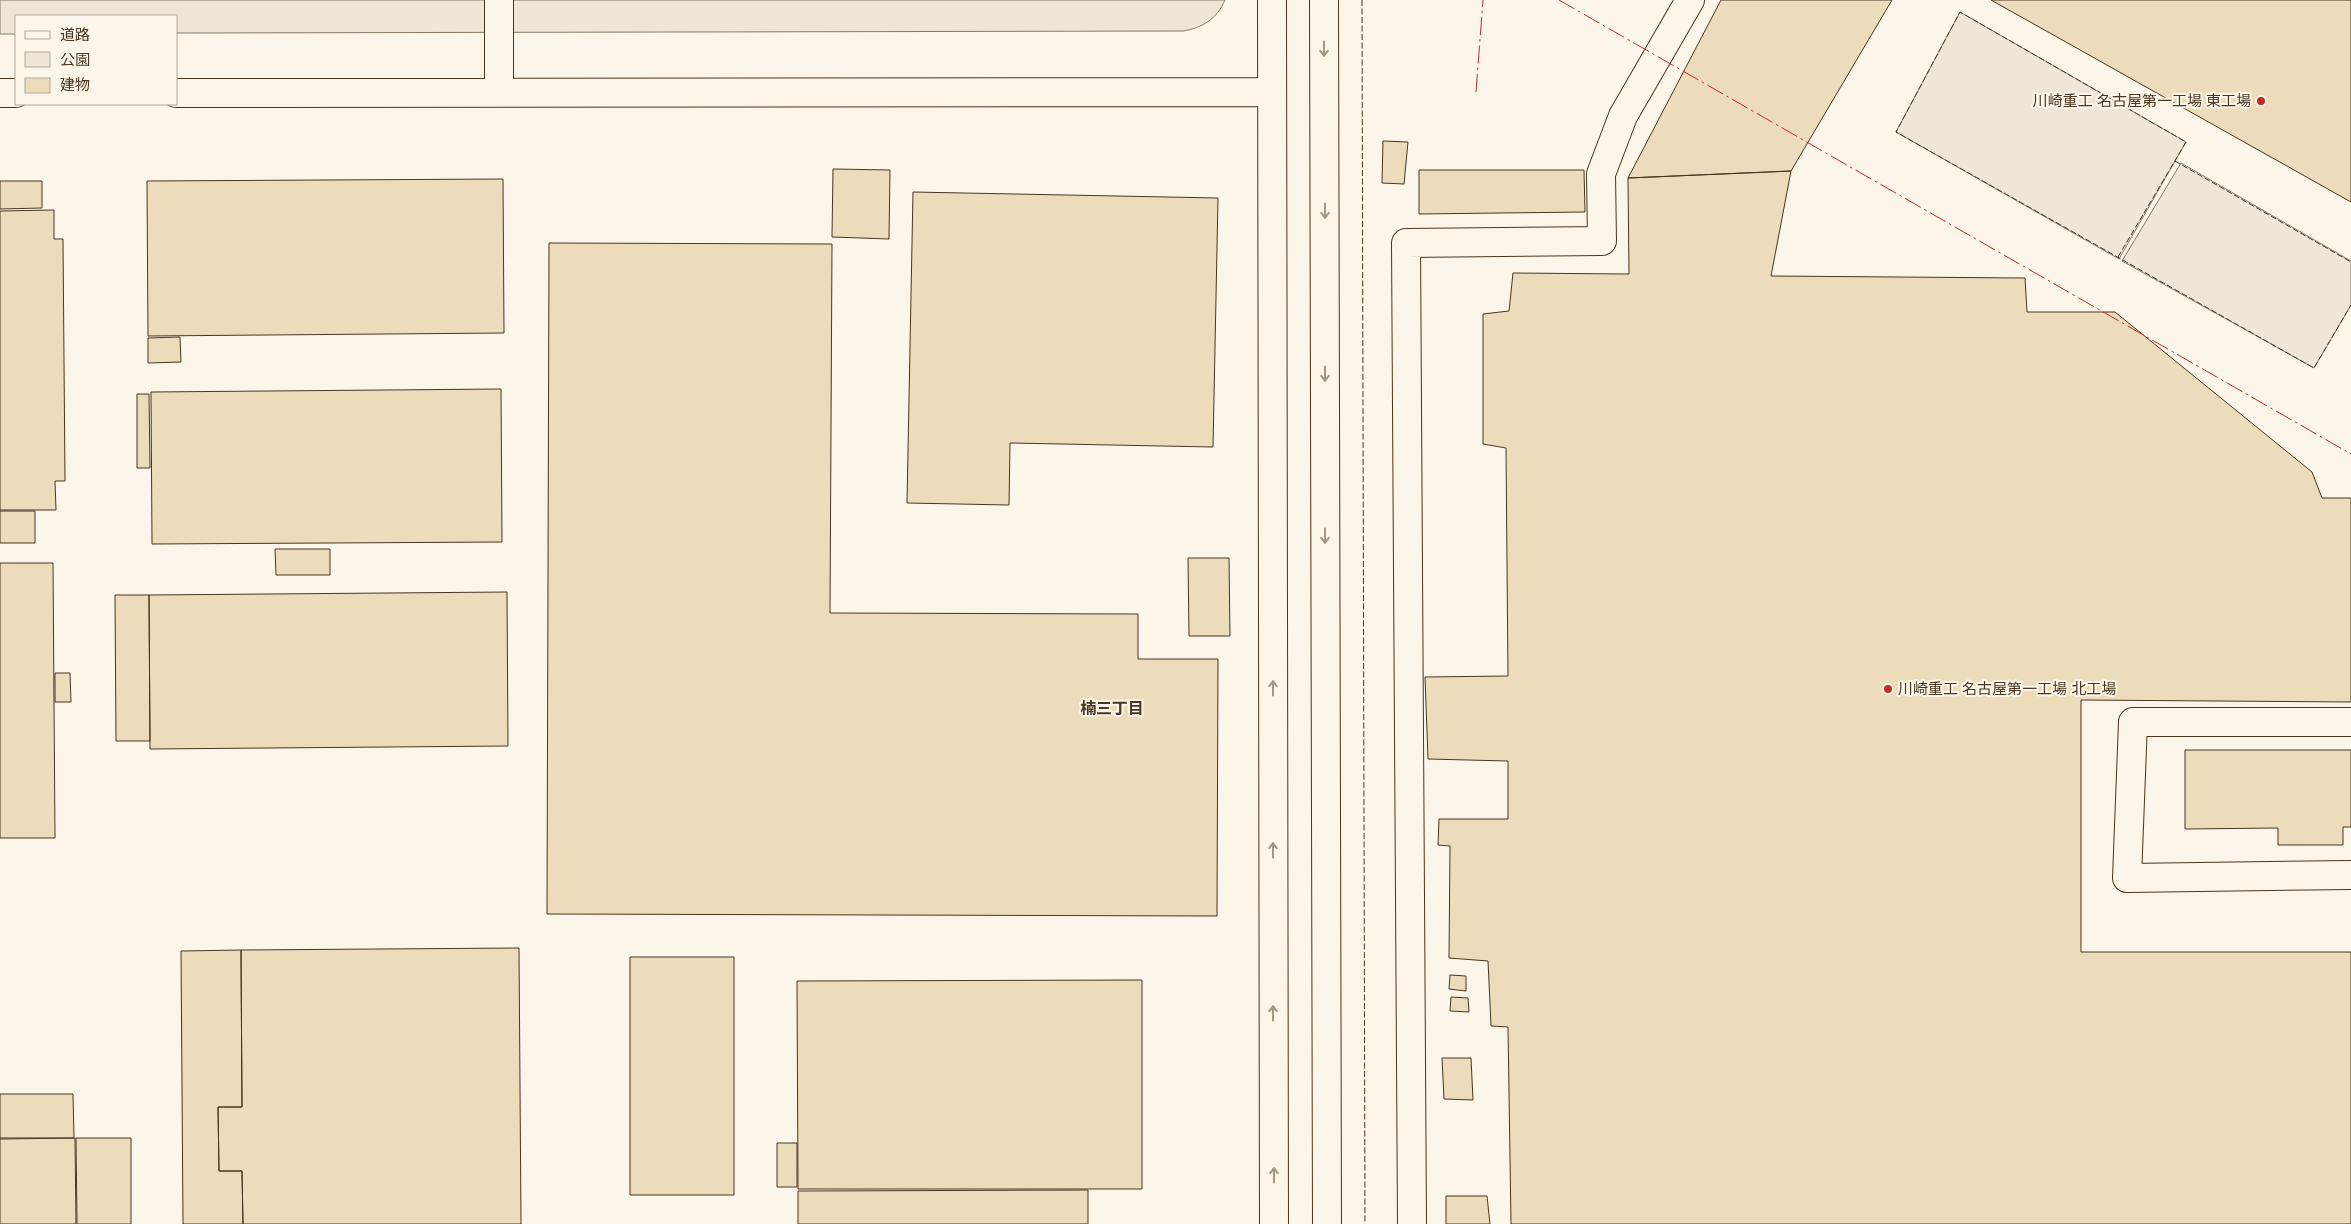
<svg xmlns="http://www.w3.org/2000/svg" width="2351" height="1224" font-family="Quicksand,'Noto Sans JP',sans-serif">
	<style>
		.green { fill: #ede6d9; stroke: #887966 }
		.building { fill: #ecdcbc; stroke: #4a3520 }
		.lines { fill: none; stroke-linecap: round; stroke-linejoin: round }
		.minor-casing { stroke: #4a3520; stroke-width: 30 }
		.minor { stroke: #fbf6e9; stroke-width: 28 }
		.fence { stroke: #4a3520; stroke-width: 1; stroke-dasharray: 6 2.5; stroke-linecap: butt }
		.power { stroke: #c62828; stroke-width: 1; stroke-dasharray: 18 4 2.5 4; stroke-linecap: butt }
		.oneway { stroke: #a29684 }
		.poi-dot { fill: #c62828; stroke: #fbf6e9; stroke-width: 2 }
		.labels { text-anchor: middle; stroke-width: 4; stroke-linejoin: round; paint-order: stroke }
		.poi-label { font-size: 15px; fill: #4a3520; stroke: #fbf6e9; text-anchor: end }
		.neighbourhood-label { font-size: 16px; font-weight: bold; fill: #4a3520; stroke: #fbf6e9 }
	</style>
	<rect width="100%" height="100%" fill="#fbf6e9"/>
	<path class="green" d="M0,0h1225c-8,19 -23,28 -42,31l-1007,2v-17h-160v18h-16z
		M1960,12l226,130 -67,117 -223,-127z
		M2181,163l170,98v44l-37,63 -192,-107z"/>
	<path class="building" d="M1721,0h171l-101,171 -163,7z
		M1991,0h360v202z
		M1383,141l25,1 -4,42 -22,-1z
		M833,169l57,1 -1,69 -57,-2z
		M1419,170h165l1,42 -166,2z
		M1791,171l-20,105 254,2 2,34h88l197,160 10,26h29v204l-270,-2v252h270v272h-840l-3,-197 -17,-1 -3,-65 -39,-3 1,-112 -12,-1 1,-26h69v-58l-80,-2 -3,-82 83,-1 -2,-228 -23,-4v-130l26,-3 4,-38 116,1 -1,-96z
		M503,179l1,154 -356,3 -1,-155z
		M0,181h42v27l-42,1z
		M913,192l305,6 -5,249 -203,-4 -1,62 -102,-2z
		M54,210v29h9l2,242h-10l1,29h-56v-299z
		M549,243l283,1 -2,369 308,1v45h80l-1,257 -670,-2z
		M180,337l1,25 -33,1v-25z
		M501,389l1,153 -350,2 -1,-152z
		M137,394h12l1,74h-13z
		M0,511h35v32h-35z
		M275,549h55v26h-54z
		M1188,558h41l1,78h-41z
		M0,563h53l2,275h-55z
		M507,592l1,154 -358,3 -1,-154z
		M115,595h34l1,146h-34z
		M55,673h15l1,29h-16z
		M2185,750h166v77h-8v18h-65v-17l-93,1z
		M519,948l2,276h-278l-1,-53h-23l-1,-64h24l-1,-157z
		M241,950l1,157h-24l1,64h23l1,53h-60l-2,-273z
		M630,957h104v238h-104z
		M1450,975l16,1v15l-17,-2z
		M1142,980v209h-344l-1,-208z
		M1451,997l17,1 1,14 -19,-1z
		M1442,1058h29l2,42 -29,-1z
		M0,1094h73l1,44h-74z
		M75,1138l1,86h-76v-85z
		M76,1138h55v86h-54z
		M777,1143h20v44h-20z
		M1088,1190v34h-290v-33z
		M1446,1196h41l3,28h-44z"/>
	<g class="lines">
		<g class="minor-casing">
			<path id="minor" d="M499,0v93
				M1272,0l2,1224
				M1324,0l3,1224
				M0,93h16
				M176,93l1096,-1
				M2351,722h-218l-6,156 224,-3
				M1412,1224l-6,-981 196,-2 -1,-67 22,-58 67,-116"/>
		</g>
		<use href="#minor" class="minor"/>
		<path class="fence" d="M1362,0l3,1224
			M2175,161l176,101
			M2118,257l68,-115 -226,-130 -64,120 418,236 37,-63"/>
		<path class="power" d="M1559,0l792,454
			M1476,92l7,-92"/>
	</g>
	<defs><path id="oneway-shaft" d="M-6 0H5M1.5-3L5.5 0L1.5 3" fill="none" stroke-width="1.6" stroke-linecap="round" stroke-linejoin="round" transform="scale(1.25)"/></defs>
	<g class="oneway">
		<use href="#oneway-shaft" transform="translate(1324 49) rotate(90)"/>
		<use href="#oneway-shaft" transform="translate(1325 211) rotate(90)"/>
		<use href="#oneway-shaft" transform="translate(1325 374) rotate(90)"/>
		<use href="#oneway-shaft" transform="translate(1325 536) rotate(90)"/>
		<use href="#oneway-shaft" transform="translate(1273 688) rotate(-90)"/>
		<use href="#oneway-shaft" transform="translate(1273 850) rotate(-90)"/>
		<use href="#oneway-shaft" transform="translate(1273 1013) rotate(-90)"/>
		<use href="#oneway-shaft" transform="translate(1274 1175) rotate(-90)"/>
	</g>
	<g class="poi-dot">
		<circle cx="2261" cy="101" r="5"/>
		<circle cx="1888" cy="689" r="5"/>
	</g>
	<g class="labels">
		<g class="poi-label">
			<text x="2251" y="106">川崎重工 名古屋第一工場 東工場</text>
			<text x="1898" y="694" text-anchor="start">川崎重工 名古屋第一工場 北工場</text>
		</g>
		<g class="neighbourhood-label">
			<text x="1112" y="714">楠三丁目</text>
		</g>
	</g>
	<rect x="15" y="15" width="162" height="90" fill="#fbf6e9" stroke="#b4a999"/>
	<rect x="25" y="31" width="25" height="8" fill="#fbf6e9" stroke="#b4a999"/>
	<text x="60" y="40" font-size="15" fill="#4a3520">道路</text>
	<rect x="25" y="52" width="25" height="15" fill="#ede6d9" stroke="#b4a999"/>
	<text x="60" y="65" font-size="15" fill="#4a3520">公園</text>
	<rect x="25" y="78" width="25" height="15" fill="#ecdcbc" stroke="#b4a999"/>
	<text x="60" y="90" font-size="15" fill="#4a3520">建物</text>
</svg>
